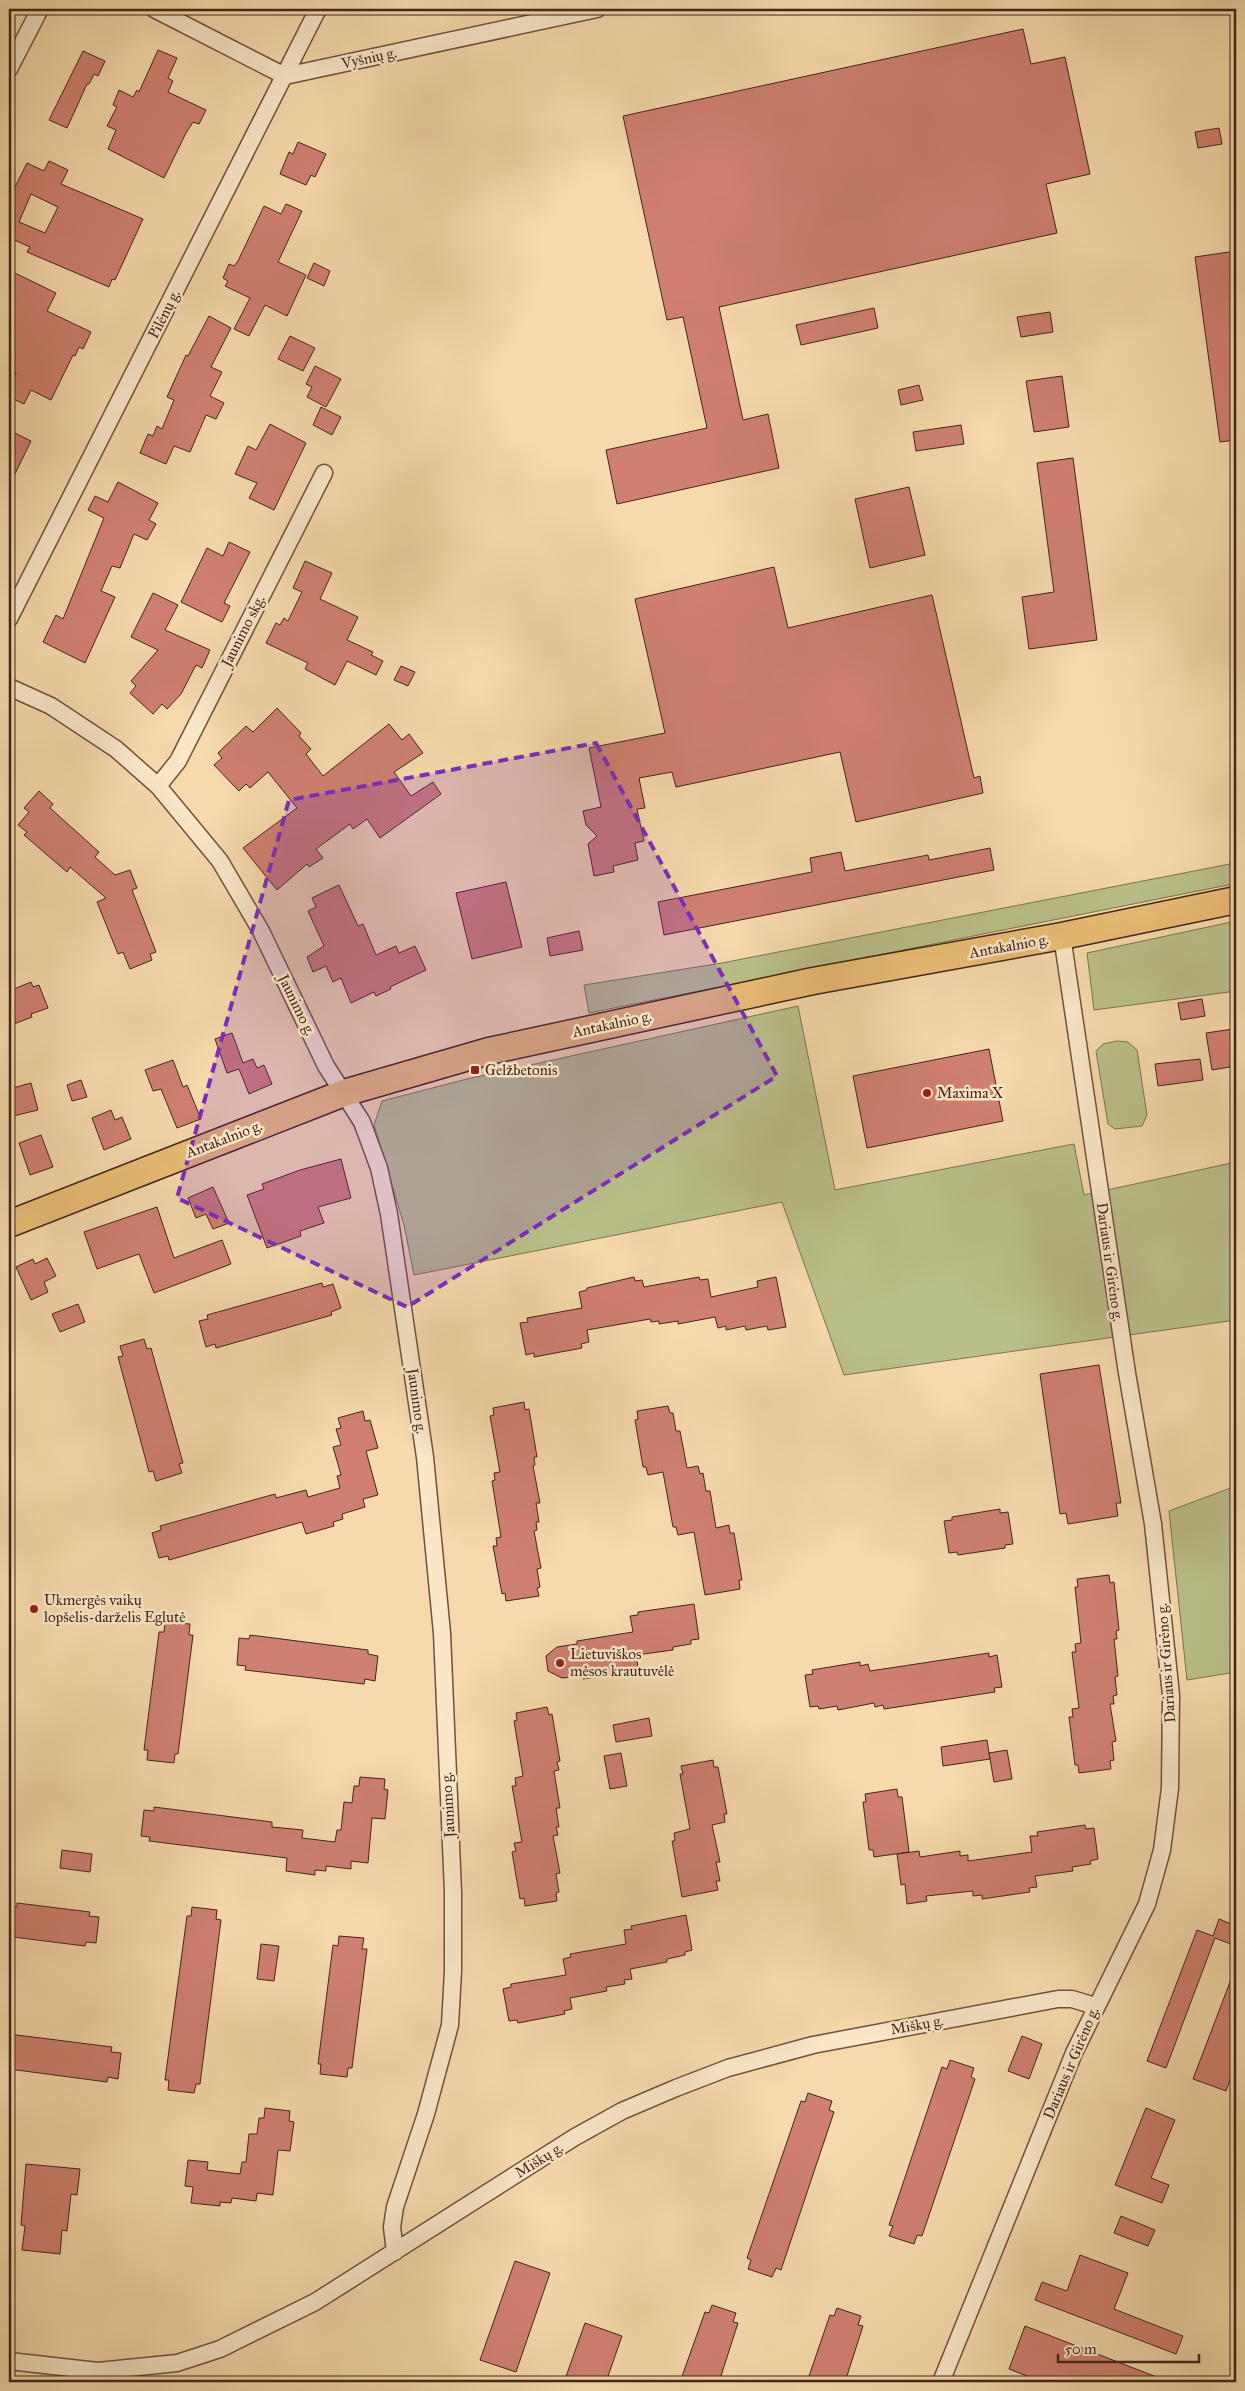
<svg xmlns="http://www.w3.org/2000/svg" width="1245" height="2391" font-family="'IM FELL Great Primer',serif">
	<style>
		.green { fill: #bac08b; stroke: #7e7252 }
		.building { fill: #d08072; stroke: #43241a; fill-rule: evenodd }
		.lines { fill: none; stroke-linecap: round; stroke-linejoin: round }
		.street-casing { stroke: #70523e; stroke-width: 19 }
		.primary-casing { stroke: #43241a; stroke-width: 29 }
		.street { stroke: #f9e7c8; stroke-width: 16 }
		.primary { stroke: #ebbd76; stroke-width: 26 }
		.marked { fill: #7b2cbf; fill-opacity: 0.2; stroke: #7b2cbf; stroke-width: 4; stroke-dasharray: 10 6; stroke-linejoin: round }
		.poi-dot { fill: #8f2418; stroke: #f9e7c8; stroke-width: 2 }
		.labels { text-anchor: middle; stroke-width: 5; stroke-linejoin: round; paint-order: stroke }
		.street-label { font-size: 15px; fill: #43241a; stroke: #f9e7c8 }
		.poi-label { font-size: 15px; fill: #43241a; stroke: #f9e7c8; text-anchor: start }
	</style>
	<rect width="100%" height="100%" fill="#f6daab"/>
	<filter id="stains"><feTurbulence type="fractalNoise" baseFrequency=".004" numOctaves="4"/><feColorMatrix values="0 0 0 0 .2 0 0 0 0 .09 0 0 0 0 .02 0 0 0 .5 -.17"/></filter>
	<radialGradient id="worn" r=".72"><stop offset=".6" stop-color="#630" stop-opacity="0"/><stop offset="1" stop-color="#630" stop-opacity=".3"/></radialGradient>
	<path class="green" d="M1230,864l3,20 -644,129 -5,-28 138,-22z
		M1236,921v70l-142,19 -7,-57z
		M798,1006l37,184 239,-46 10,51 152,-33v158l-392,55 -62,-173 -368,73 -10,-50 -30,-100 8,-24 85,-22z
		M1117,1041l11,1 9,8 10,65 -5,11 -27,3 -7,-5 -12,-73 7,-7z
		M1236,1486v186l-49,8 -18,-169z"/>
	<path class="building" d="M1023,29l8,35 34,-7 25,117 -44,10 11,49 -338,74 24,113 25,-6 11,54 -162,36 -11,-54 101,-22 -24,-111 -16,3 -44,-204z
		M158,50l19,8 -9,20 5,3 -5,11 38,18 -7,14 -6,-2 -7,11 -22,45 -56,-29 8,-19 -9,-4 10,-19 -4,-2 6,-15 14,7 4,-7 2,2z
		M83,51l22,10 -7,15 -4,-2 -5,10h-2l-20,44 -18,-8z
		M1219,128l3,16 -24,4 -3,-16z
		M298,142l28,12 -11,23 -4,-2 -5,10 -26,-11 9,-22 4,2z
		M49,161l19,9 -7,14 82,35 -28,61 -3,-1 -3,8 -82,-35 3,-5 -18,-8 -3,7v-47l18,-36 17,8zM31,194l27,13 -13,26 -26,-11z
		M286,204l16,7 -24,51 28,13 -19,41 -22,-11 -16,31 -15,-7 16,-31 -25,-12 3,-5 -5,-3 6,-14 5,2 4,-5 26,-55 17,8z
		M1236,251v189l-16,2 -25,-185z
		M314,263l16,8 -6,15 -17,-8z
		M15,273l41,20 -9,18 44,21 -8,17 -4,-2 -4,9 -2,-1 -22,45 -20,-10 -7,14 -15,-7v-11l7,-13 -7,-4v-84z
		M874,308l4,20 -77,17 -5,-20z
		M1050,312l3,20 -32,5 -4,-20z
		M209,316l22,12 -20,39 11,5 -12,24 14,7 -8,16 -10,-4 -16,37 -16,-6 -8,18 -26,-11 8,-19 5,2 4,-10 5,3 12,-29 -7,-3 19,-42 2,1z
		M290,336l25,12 -12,23 -25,-12z
		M315,366l26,13 -15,28 -19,-10 5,-10 -6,-3z
		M1062,376l7,51 -35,5 -8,-51z
		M919,385l4,15 -22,5 -3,-15z
		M321,407l20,10 -9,18 -19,-10z
		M270,424l36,19 -32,67 -25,-12 8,-15 -22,-9 13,-28 8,4z
		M961,425l3,19 -48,7 -3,-19z
		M9,430l22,11 -22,45z
		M1073,458l24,182 -68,9 -7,-52 32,-5 -17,-129z
		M118,482l40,21 -9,17 7,4 -9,16 -13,-6 -14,34 -8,-2 -11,25 14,6 -30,66 -42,-21 13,-27 7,4 41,-101 -16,-8 7,-14 13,6z
		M909,487l16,68 -55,13 -15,-69z
		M229,542l21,10 -26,51 6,3 -8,16 -41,-20 26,-54 16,8z
		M305,561l27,12 -12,26 38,18 -11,23 26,12 -2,3 12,6 -7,14 -29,-14 -12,24 -30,-16 3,-6 -42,-20 10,-20 4,2 4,-7 4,3 14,-29 -9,-4z
		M774,567l14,61 144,-33 42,183 6,-2 3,17 -127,29 -16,-70 -164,35 -4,-15 -33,6 6,30 -8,1 7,32 -9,2 3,17 -25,6 1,6 -20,4 -6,-32 9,-8 -11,-11 -3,-14 18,-4 -12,-59 76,-15 -30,-134z
		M153,593l25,12 -13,25 45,20 -8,18 -6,-3 -15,29 -14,15 -5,-5 -9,10 -23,-21 6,-7 -5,-5 27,-31 -27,-13z
		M401,666l14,6 -7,14 -14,-6z
		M277,708l24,25 -2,3 12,13 -5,5 17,22 66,-52 13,16 7,-6 14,19 -29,19 17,24 22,-14 8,12 -61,44 -13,-19 -14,10 -3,-5 -34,25 7,9 -14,9 -2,-3 -30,26 -34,-42 54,-40 -29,-36 -18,16 -4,-4 -7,7 -25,-26 8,-7 -4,-5 28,-27 7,6z
		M39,791l14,13 -3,4 49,44 -4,5 20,18 15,-5 7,18 -5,2 24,62 -6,2 2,6 -22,9 -7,-17 -5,2 -21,-52 9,-4 -36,-31 -3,5 -43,-37 3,-3 -9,-7 11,-13 -5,-4z
		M990,848l4,22 -330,65 -6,-33 154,-30 -2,-14 31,-6 4,19 83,-16 1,5z
		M506,882l16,65 -50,12 -16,-66z
		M339,885l19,41 5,-2 13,31 20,-9 3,7 16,-7 11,24 -36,17 1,2 -15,7 -2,-4 -23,11 -10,-25 -8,4 -7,-16 -13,6 -6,-15 17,-11 -16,-35 8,-4 -4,-9z
		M579,931l4,19 -33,6 -3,-18z
		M31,982l2,5 6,-2 9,23 -17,6 1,3 -23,9v-35z
		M1202,999l3,17 -24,4 -3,-17z
		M1233,1029l3,37 -24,4 -6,-37z
		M232,1033l11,30 10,-4 4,9 7,-3 8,19 -23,10 -10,-25 -12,4 -12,-34z
		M989,1049l14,72 -136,27 -14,-72z
		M1200,1059l3,21 -45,6 -3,-22z
		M173,1060l10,27 4,-2 14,34 -24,9 -16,-39 -8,2 -8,-21z
		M81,1080l6,17 -15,4 -5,-16z
		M31,1083l7,27 -29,7v-28z
		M111,1110l4,10 7,-3 9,22 -27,11 -12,-32z
		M41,1135l12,32 -23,8 -11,-32z
		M341,1159l10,39 -33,9 6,16 -24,8 1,5 -34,12 -20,-53 17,-6 -2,-5 38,-14z
		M213,1187l16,36 -16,6 -7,-15 -10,4 -8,-20z
		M157,1207l17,51 48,-18 9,24 -77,29 -15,-39 -42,15 -13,-37z
		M47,1258l9,18 -12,6 4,10 -17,8 -15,-33 17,-8 2,5z
		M634,1277l1,4 7,-1 2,7 55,-10 1,3 8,-1 3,18 47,-10 -1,-6 19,-4 10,50 -18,3 -1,-4 -21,4 -1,-4 -19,4v-4l-8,2 -3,-11 -37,7v-3l-19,3v-3l-8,1 -1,-3 -63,11 2,12 -8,2 1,4 -48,9v-4l-8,2 -6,-32 8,-1 -1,-4 55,-10 -3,-16 8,-2v-2z
		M322,1283l1,4 10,-3 8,24 -10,4 1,3 -116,33 -1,-4 -9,3 -7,-26 9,-2 -1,-4z
		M78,1304l7,18 -25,10 -8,-18z
		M144,1339l3,10 4,-1 32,115 -4,1 3,9 -26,8 -3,-10 -4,1 -31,-115 5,-1 -3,-10z
		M1099,1365l22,138h-5l2,13 -50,8 -2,-11 -6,1 -20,-140z
		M524,1402l1,8 4,-1 8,48h-3l1,8 -2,1 7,37h-4l3,19h-3l1,8 -3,1 7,37 -4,1 3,18 -3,1 2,8 -33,5 -1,-8 -3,1 -9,-48h4l-1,-8 5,-1 -9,-56 3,-1 -1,-7 6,-1 -10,-56 4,-1 -1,-7z
		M668,1406l2,7h3l3,18h4l7,37 11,-2 2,8 3,-1 3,18h4l6,37 13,-3 1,8h4l8,47h-3l1,9 -35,6 -11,-63 -16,3 -2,-8h-3l-10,-55 -15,3 -2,-8h-3l-8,-47 3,-1 -1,-8z
		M363,1411l2,10 5,-1 8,28 -12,3 12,44 -15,4 2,8 -23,7 1,5 -10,3 1,4 -28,8 -4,-12 -133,38 -1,-4 -9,2 -7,-25 9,-3 -1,-4 115,-32 1,4 30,-8 2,7 32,-9 -3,-12 4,-1 -8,-28 8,-2 -5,-16 5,-1 -3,-10z
		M1000,1509v4l8,-1 5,32 -8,1v3l-47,7 -1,-3 -8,1 -5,-32 8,-1v-3z
		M1109,1575l1,8 4,-1 5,48 -3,1 1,8h-3l4,37 -3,1 2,18 -4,1 1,8h-4l6,37 -4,1 2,18 -4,1 1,8 -32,4 -1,-8h-3l-6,-48h4l-1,-8 7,-1 -7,-56h4l-1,-8 6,-1 -6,-56h3l-1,-8z
		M694,1604l5,35 -8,1v4l-18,3v3l-37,5 2,12 -8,2v3l-47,7 -1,-3 -20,2 -14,-7 -2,-15 11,-9 20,-3v-3l56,-9 -3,-16 8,-1v-3z
		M165,1622l25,2 -1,11h4l-15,119h-3l-1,9 -27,-3 1,-10h-4l15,-118h5z
		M250,1635l118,15v4l10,2 -3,25 -10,-2 -1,5 -119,-14 1,-4 -9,-1 2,-27 10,1z
		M989,1653v4l8,-2 5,32 -8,1 1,4 -111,17 -1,-4 -8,2 -1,-4 -36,7 -1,-4 -18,3 -1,-3 -8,1 -5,-32 8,-1 -1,-4 48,-8v4l8,-2 2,7z
		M547,1707l2,8 3,-1 8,47 -3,1 2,8 -5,1 6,37h-4l3,19h-3l2,8 -5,1 7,37 -4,1 3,18 -3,1 1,8 -32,5 -1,-8 -4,1 -8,-47 4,-1 -2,-8 8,-1 -10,-56h4l-1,-8 8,-2 -9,-55 3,-1 -1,-7z
		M649,1718l3,18 -36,6 -3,-17z
		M987,1740l3,19 -47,7 -2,-19z
		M1007,1750l5,29 -18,3 -5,-29z
		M621,1753l6,33 -17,3 -6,-33z
		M713,1760l1,7h4l9,47h-3l1,8 -13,3 8,37h-4l4,19h-4l2,9 -36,7 -10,-56h3l-1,-8 16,-4 -10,-55h3l-2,-8z
		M360,1777l25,2 -1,10 4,1 -3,29 -13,-1 -4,45 -17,-2v8l-25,-3v5l-11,-1v5l-29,-4 1,-13 -138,-17 1,-4 -9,-1 3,-26 10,1v-4l118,15v5l31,3 -1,8 33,4 2,-12h4l3,-28 8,1 2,-17h5z
		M897,1789l1,8h4l7,55 -35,5 -1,-7h-4l-6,-48h3l-1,-8z
		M1085,1825l1,4 8,-1 4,31 -8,2 1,3 -19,3 1,4 -38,5 2,11 -8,1 1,4 -48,7v-4l-9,1v-5l-47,5 1,5 -20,3 -2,-20 -4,1 -4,-31 22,-3 1,6 40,-6v5l8,-1v6l64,-9 -2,-16h8l-1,-4z
		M62,1850l30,4 -2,18 -30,-4z
		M17,1903l73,9 -1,4 10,1 -3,26 -10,-1 -1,4 -72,-9v-5h-4v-25h8z
		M192,1907l25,3 -1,9 5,1 -21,164h-4l-2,9 -26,-3 1,-10h-4l22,-164h4z
		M686,1915l6,35 -7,2v3l-18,4v3l-37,7 2,10 -8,1 1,4 -19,3 1,4 -37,7 2,11 -8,2 1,3 -47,9 -1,-3 -8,1 -6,-32 8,-2v-3l55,-9 -3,-16 8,-2 -1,-3 56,-10 -2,-14 8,-1 -1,-3z
		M1219,1919l17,7v20l-21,-8 -49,130 -19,-7 50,-131 16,6z
		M339,1936l25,2 -2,11h5l-15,119h-4l-1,9 -27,-3 1,-10h-3l15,-119 5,1z
		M261,1944l18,2 -5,35 -17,-2z
		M1235,1969l1,95 -10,27 -33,-12z
		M9,2034l103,13 -1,5 10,1 -3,26 -10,-2 -1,5 -98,-13z
		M1022,2036l20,8 -13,35 -21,-8z
		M950,2060l24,8 -3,9 4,2 -53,157 -5,-1 -3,9 -25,-8 4,-10 -4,-1 53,-158 5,2z
		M808,2093l24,8 -3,9 5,2 -53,158 -5,-2 -4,9 -24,-8 3,-9 -4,-2 54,-157 4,1z
		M265,2108l25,3 -1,10 5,1 -4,29 -12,-1 -5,45 -16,-2 -1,8 -24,-3 -1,5 -11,-1v4l-29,-3 2,-16 -8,-1 3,-26 20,2 -1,8 33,4 2,-12h4l3,-28h8l2,-16h5z
		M1146,2108l29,12 -24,58 18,7 -7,18 -47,-18z
		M26,2164l54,5 -3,26 -6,-1 -4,37 -5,-1 -2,24 -38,-4 3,-24 -4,-1z
		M1121,2216l34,14 -7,16 -34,-13z
		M1080,2255l48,18 -14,36 69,27 -7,18 -141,-54 7,-18 25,9z
		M515,2261l35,12 -34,99 -36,-12z
		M712,2305l24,8 -3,9 5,1 -19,59h-39l25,-70 4,1z
		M837,2308l24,8 -3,9 5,1 -18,56h-38l23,-67 4,1z
		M585,2323l37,13 -16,46h-42z
		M1025,2326l142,55v1h-124l-34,-13z"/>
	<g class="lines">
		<g class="street-casing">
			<path id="street" d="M154,9l131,67 312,-67
				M9,69l31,-60
				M9,619l309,-610
				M9,687l42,19 65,43 42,37 62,75 41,70 65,135 36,56 17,46 10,46 36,243 17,176 11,259v79l-3,54 -24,89 -31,93 -3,20 3,25
				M158,786l20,-25 146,-288
				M9,2361l89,10 79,-8 43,-14 95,-47 260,-165 47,-26 54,-23 52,-20 85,-23 245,-46h14l23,7
				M941,2382l133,-329 73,-149 15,-54 8,-62 1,-93 -18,-171 -26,-151 -65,-437"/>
		</g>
		<g class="primary-casing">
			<path id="primary" d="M9,1224l335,-131 145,-42 324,-70 249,-45 174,-36"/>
		</g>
		<use href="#street" class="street"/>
		<use href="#primary" class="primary"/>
	</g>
	<path class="marked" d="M596,743l181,333 -370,231 -230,-109 112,-398z"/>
	<g class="poi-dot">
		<rect x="470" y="1065" width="10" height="10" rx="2.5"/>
		<circle cx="927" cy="1093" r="5"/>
		<circle cx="34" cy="1609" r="5"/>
		<circle cx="560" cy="1663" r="5"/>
	</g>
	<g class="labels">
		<g class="street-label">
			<text transform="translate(369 58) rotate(-12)" y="5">Vyšnių g.</text>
			<text transform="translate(164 314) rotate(-63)" y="5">Pilėnų g.</text>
			<text transform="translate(243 631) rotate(-63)" y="5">Jaunimo skg.</text>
			<text transform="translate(1009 946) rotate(-10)" y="5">Antakalnio g.</text>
			<text transform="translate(297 1005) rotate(64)" y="5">Jaunimo g.</text>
			<text transform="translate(612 1024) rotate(-12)" y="5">Antakalnio g.</text>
			<text transform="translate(224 1139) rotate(-21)" y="5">Antakalnio g.</text>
			<text transform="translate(1110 1262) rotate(82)" y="5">Dariaus ir Girėno g.</text>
			<text transform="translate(417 1401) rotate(82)" y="5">Jaunimo g.</text>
			<text transform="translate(1166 1663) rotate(-94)" y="5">Dariaus ir Girėno g.</text>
			<text transform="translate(448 1805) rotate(-93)" y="5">Jaunimo g.</text>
			<text transform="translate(917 2025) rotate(-10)" y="5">Miškų g.</text>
			<text transform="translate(1071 2063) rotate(-67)" y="5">Dariaus ir Girėno g.</text>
			<text transform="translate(539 2160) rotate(-32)" y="5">Miškų g.</text>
		</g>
		<g class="poi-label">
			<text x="485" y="1075">Gelžbetonis</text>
			<text x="937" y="1098">Maxima X</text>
			<text x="44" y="1605">Ukmergės vaikų<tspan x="44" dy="17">lopšelis-darželis Eglutė</tspan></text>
			<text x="570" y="1659">Lietuviškos<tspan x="570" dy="17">mėsos krautuvėlė</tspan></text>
		</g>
	</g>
	<rect width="1245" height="2391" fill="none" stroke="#f6daab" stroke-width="30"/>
	<rect x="10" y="10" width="1225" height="2371" fill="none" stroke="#43241a" stroke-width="2.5"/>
	<rect x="15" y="15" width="1215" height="2361" fill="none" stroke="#43241a"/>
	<path d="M1058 2354v8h141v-8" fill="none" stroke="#43241a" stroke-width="2.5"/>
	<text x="1065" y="2354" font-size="15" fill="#43241a" stroke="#f9e7c8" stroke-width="4" paint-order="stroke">50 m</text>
	<rect width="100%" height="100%" filter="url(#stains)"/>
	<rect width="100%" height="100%" fill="url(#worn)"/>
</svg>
